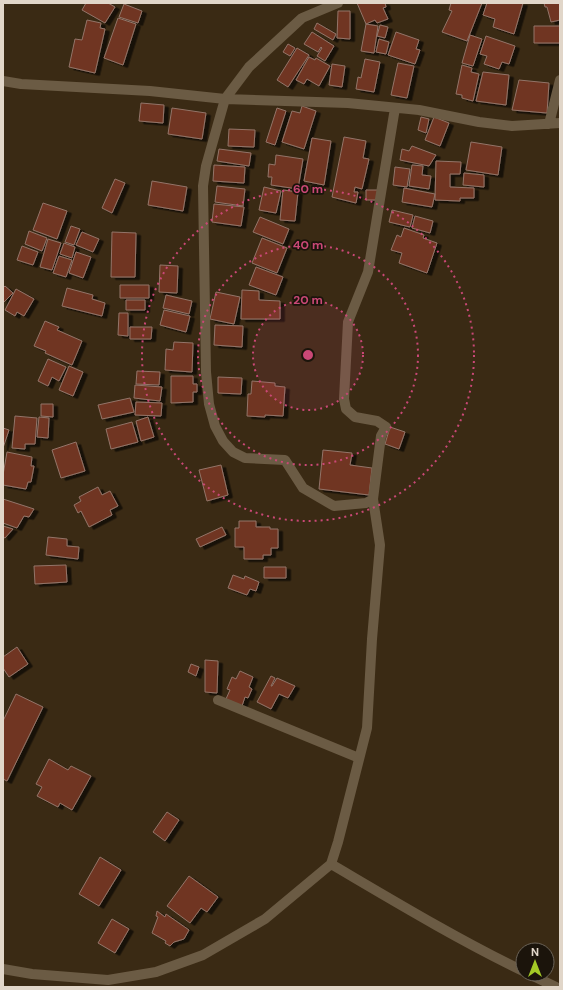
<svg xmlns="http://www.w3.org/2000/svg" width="563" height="990" font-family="'DM Sans',sans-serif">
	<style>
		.building { fill: #703620; stroke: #937469; filter: url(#shadow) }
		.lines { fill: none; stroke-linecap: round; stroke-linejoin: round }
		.minor { stroke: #6b5b44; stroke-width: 10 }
		.ring { fill: none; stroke: #ca4876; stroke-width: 2; stroke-dasharray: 2 4 }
		.centre { fill: #ca4876; stroke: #1b140b; stroke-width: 2 }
		.ring-label { font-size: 12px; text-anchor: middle; font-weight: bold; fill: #ca4876; stroke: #1b140b; stroke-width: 3.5; stroke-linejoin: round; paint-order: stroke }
	</style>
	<defs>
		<filter id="shadow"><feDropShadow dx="4.5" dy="2.5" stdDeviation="0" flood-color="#0009"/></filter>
	</defs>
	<rect width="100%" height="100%" fill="#3a2a14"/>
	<path class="building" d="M86,3h22l7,4 -10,16 -23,-13z
		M357,3h28l1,4 -3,1 5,11 -11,4 -2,-3 -9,4z
		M451,3h31l-15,38 -25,-9 10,-21 -3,-1z
		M487,3h36l-9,31 -21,-7 2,-8 -12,-4z
		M544,3h16v17l-9,2 -4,-15h-2z
		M124,4l18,7 -4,12 -19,-6z
		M338,11h12v28l-13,-1z
		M118,18l18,6 -13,41 -19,-7z
		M87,20l14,3 -1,5 5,1 -10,44 -26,-6 6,-28 7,1z
		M317,23l19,11 -3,6 -19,-11z
		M366,24l12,2 -4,27 -13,-2z
		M380,25l8,2 -3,11 -8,-2z
		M534,26h26v17h-26z
		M312,32l22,14 -9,15 -8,-5 5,-8 -1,-1 -3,5 -14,-8z
		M396,32l23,8 -3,9 4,1 -5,14 -27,-9z
		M470,35l12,4 -9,27 -11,-3z
		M486,36l29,10 -6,18 -7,-2 -3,7 -15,-5 3,-8 -7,-2z
		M379,39l10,3 -3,12 -10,-2z
		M288,44l7,4 -5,8 -7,-4z
		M297,48l12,7 -21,32 -11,-7z
		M309,57l6,3 1,-2 14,8 -11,20 -12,-7 -3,5 -8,-4z
		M365,59l15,3 -6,30 -18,-3 2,-12 3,1z
		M398,63l16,3 -7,32 -16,-3z
		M332,64l13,2 -3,21 -13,-2z
		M462,65l10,3 -1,4 8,2 -6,27 -11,-3v-3l-6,-1z
		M483,72l26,3 -3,30 -30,-4z
		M519,80l30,3 -2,30 -35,-3z
		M141,103l23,2 -1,18 -24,-2z
		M302,106l14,5 -12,38 -22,-7 10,-31 8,2z
		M172,108l34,5 -4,26 -34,-5z
		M277,108l9,3 -11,34 -9,-3z
		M421,117l8,2 -3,14 -8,-3z
		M434,117l15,6 -9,23 -15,-6z
		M229,129l26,1 -1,17 -26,-1z
		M344,137l22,4 -3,17 6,1 -7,30 -7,-2 -1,5h4l-2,11 -24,-6z
		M312,138l19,3 -7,44 -20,-4z
		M471,142l31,5 -4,28 -32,-5z
		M412,146l24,9 -7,11 -29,-6 2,-11 7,2z
		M219,149l32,4 -2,13 -32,-5z
		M276,155l27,4 -5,30 -27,-4 1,-8h-4l1,-13 6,1z
		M436,161l25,1 -1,12h-10v13l24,1v10h-14v3l-25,-1z
		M214,165l31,2 -1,16 -31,-2z
		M412,165l11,1 -1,9 9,1 -2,13 -20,-3z
		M395,167l15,2 -3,18 -14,-2z
		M464,173l20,2v12l-21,-2z
		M115,179l10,4 -13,30 -10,-5z
		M152,181l35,6 -4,24 -35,-6z
		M217,186l28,3 -2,17 -28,-4z
		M264,187l17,4 -5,22 -17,-3z
		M404,188l31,6 -3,13 -30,-5z
		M283,190l15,2 -3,29 -15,-1z
		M366,190h12l-1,10h-11z
		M43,203l24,8 -10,28 -24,-9z
		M214,204l30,3 -3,19 -29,-4z
		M392,210l21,5 -3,12 -21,-5z
		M415,216l18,5 -3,12 -18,-5z
		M260,217l29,12 -6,15 -30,-12z
		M71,226l9,3 -6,16 -9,-3z
		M404,228l20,7 -1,3 14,5 -10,30 -28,-10 3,-10 -11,-3 6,-15 4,2z
		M29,231l18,7 -5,13 -17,-7z
		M82,232l17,7 -6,13 -17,-7z
		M112,232l24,1 -1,44h-24z
		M262,238l25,10 -10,25 -25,-10z
		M48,239l13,4 -9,27 -12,-3z
		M64,243l11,4 -3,11 -12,-4z
		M22,246l16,6 -5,13 -16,-5z
		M76,252l15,5 -8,21 -14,-5z
		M59,256l13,4 -6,17 -13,-4z
		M160,265l18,1 -1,27 -18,-1z
		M256,267l27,10 -7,18 -27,-10z
		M120,285h29v13h-29z
		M5,286l8,7 -10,10v-15z
		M67,288l26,7 -1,4 13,4 -3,13 -40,-10z
		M16,289l18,10 -10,17 -7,-4 -2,4 -10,-6z
		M242,290l17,1v9l21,1v18h-39z
		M216,292l24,5 -6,27 -24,-5z
		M166,295l26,6 -3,13 -26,-6z
		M126,300h19v10h-19z
		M164,310l26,6 -4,16 -26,-7z
		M119,313h9v23l-10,-1z
		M45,321l14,6 -2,3 25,11 -10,24 -27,-12 1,-2 -12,-5z
		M215,325l28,1 -1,21 -28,-2z
		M130,327h22l-1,12h-21z
		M174,342l19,1 -1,29 -27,-2 1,-21 7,1z
		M48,359l18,8 -7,14 -7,-4 -4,9 -10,-5z
		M69,366l14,6 -10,24 -14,-6z
		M137,371l23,1 -1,13 -23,-1z
		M171,376h22v8h4v8h-4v10l-22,1z
		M218,377l24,1 -1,16 -23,-1z
		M252,381l23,2v3l10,1 -2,29 -18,-1v2l-18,-1 1,-22h3z
		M135,385l27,2 -2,14 -26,-3z
		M130,398l4,14 -32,7 -4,-14z
		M136,402l26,1 -1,13 -26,-1z
		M41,404h12v13l-12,-1z
		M15,416l22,2 -2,26h-10v5l-13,-1z
		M39,417l10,1 -1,20 -11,-1z
		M148,417l6,20 -13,4 -5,-20z
		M132,422l6,20 -27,7 -5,-20z
		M390,427l15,5 -6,17 -14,-5z
		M3,428l6,2 -6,18z
		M76,442l9,29 -24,7 -9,-28z
		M323,450l29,3 -2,12 22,3 -3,27 -50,-6z
		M7,452l25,5 -1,9h3l-3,16h-3l-2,7 -23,-4v-10z
		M221,465l7,30 -21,6 -8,-31z
		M98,487l4,8 8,-4 8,15 -8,4 2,5 -23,12 -8,-16 -3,2 -4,-8 7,-4 -2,-4z
		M3,499l31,10 -5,8 -5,-1 -7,12 -14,-5z
		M239,521h17v6h14v2h8v19h-7v7h-8v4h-19v-12h-9v-19h4z
		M3,526l10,3 -8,9 -2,-1z
		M222,527l4,8 -26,12 -4,-8z
		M48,537l19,2v7l12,1 -1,12 -32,-4z
		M66,565l1,17 -32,2 -1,-18z
		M264,567h22v11h-22z
		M233,575l11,4 1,-3 14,6 -3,9 -6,-2 -3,6 -19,-7z
		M17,647l11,17 -19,13 -6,-9v-11z
		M205,660l13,1 -1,32 -12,-1z
		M191,664l8,3 -3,9 -8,-4z
		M240,671l13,6 -4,10 3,2 -4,9 -3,-1 -3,9 -16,-7 4,-9 -3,-1 5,-12 4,2z
		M271,676l4,2 -4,8h1l5,-8 18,8 -7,12 -9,-4 -8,15 -14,-7z
		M16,694l27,13 -36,74 -4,-2v-58z
		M49,759l19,11 3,-4 20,10 -19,34 -12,-7 -2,4 -21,-11 5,-9 -6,-3z
		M167,812l12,8 -14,21 -12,-9z
		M100,857l21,13 -22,36 -20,-12z
		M189,876l29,21 -11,15 -6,-4 -11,15 -23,-17z
		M157,911l8,6 1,-3 23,16 -5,9 -10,3 -4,4 -5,-3 1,-2 -14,-8 6,-16 -2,-1z
		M112,919l17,10 -14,24 -17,-10z"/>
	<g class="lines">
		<path class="minor" d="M338,3l-36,15 -53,49 -24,32 -19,67 -3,20 3,186 3,32 6,22 8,15 10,11 12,6 40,2 18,28 31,18 32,-3 7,-4
			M3,81l18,3 129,7 75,8 123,4 71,7 60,12 33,4 48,-3
			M549,124l11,-44
			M218,700l141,58
			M331,864c63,37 126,75 192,107
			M3,969l29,5 76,6 48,-8 47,-17 62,-36 66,-55 7,-22 29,-114 5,-89 8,-94 -7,-46 8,-63 5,-9 -9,-6 -22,-4 -9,-8 -2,-10 4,-77 20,-50 27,-164
			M529,974l27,13"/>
	</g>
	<circle cx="308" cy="355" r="55" fill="#ca4876" fill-opacity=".12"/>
	<g class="ring">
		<circle cx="308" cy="355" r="55"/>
		<circle cx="308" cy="355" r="110"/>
		<circle cx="308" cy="355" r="166"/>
	</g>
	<circle cx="308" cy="355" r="6" class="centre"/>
	<g class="ring-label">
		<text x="308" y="193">60 m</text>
		<text x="308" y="249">40 m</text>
		<text x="308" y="304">20 m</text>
	</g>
	<rect width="563" height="990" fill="none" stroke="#e1d6c9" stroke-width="8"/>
	<g transform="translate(535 962)"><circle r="19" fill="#1b140b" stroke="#6a6257"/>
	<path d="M0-3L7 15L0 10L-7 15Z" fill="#a3c926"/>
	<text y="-6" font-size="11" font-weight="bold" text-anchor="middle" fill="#e1d6c9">N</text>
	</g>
</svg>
